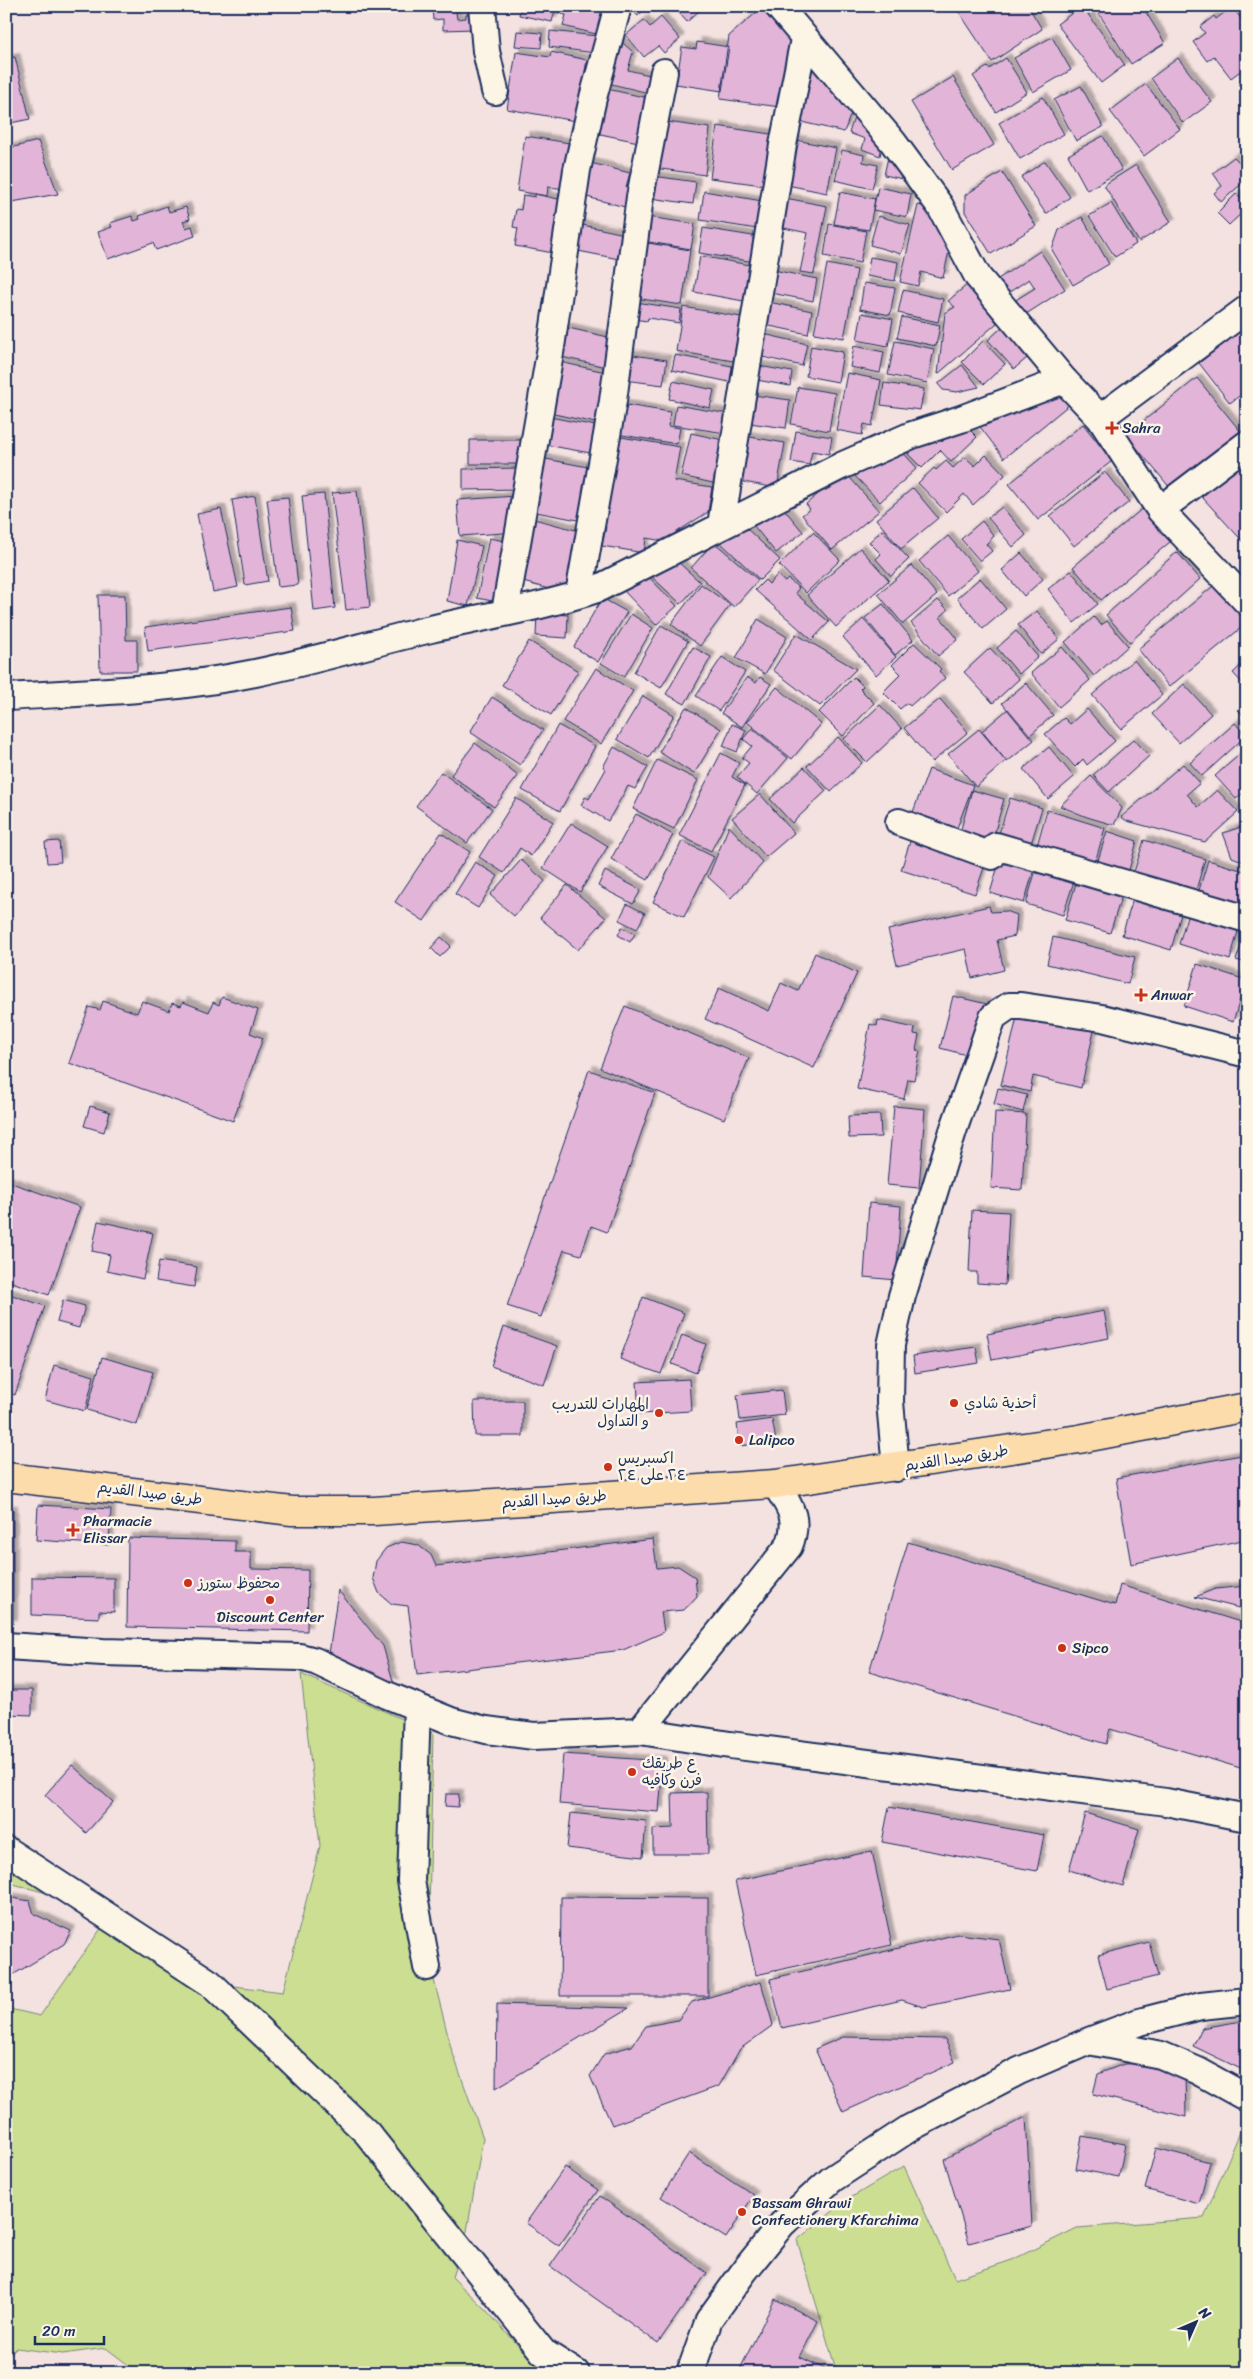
<svg xmlns="http://www.w3.org/2000/svg" width="1253" height="2379" font-family="Sriracha,'Playpen Sans Arabic',sans-serif">
	<style>
		.green { fill: #ccde92; stroke: #748678 }
		.building { fill: #e2b4d7; stroke: #1b2f5e; filter: url(#shadow) }
		.lines { fill: none; stroke-linecap: round; stroke-linejoin: round }
		.minor-casing { stroke: #1b2f5e; stroke-width: 30 }
		.highway-casing { stroke: #1b2f5e; stroke-width: 31 }
		.minor { stroke: #fcf5e5; stroke-width: 26 }
		.highway { stroke: #fddcac; stroke-width: 28 }
		.poi-dot { fill: #c8321e; stroke: #fcf5e5; stroke-width: 2 }
		.labels { text-anchor: middle; stroke-width: 5; stroke-linejoin: round; paint-order: stroke }
		.poi-label { font-size: 15px; fill: #1b2f5e; stroke: #fcf5e5; text-anchor: start }
		.street-label { font-size: 15px; fill: #1b2f5e; stroke: #fcf5e5 }
	</style>
	<defs>
		<filter id="shadow"><feDropShadow dx="4.5" dy="-4.5" stdDeviation="1" flood-color="#0004"/></filter>
	</defs>
	<rect width="100%" height="100%" fill="#f4e2e1"/>
	<filter id="ink" filterUnits="userSpaceOnUse"><feTurbulence type="fractalNoise" baseFrequency=".02" numOctaves="2"/><feDisplacementMap in="SourceGraphic" scale="10" xChannelSelector="R" yChannelSelector="G"/><feConvolveMatrix kernelMatrix="1 2 1 2 8 2 1 2 1" color-interpolation-filters="sRGB"/></filter>
	<g filter="url(#ink)">
		<path class="green" d="M301,1674l132,59 -5,223 23,92 32,90 -16,93 -15,46 34,33 57,63h-404l-33,-25 -43,6 -47,-6 -10,9v-349l34,8 69,-99 68,62 106,13 37,-146z
			M6,1842l48,53 -48,-13z
			M1247,2115v258h-410l-40,-133 50,-40 57,-34 51,113 57,-19 65,-32 127,-10z"/>
		<path class="building" d="M432,6h23l2,13 9,-1v-4h9v15l-32,1v-11l-10,1z
			M521,6h35l-4,16 -33,-7z
			M560,6h46l-6,29 -37,-9 3,-11 -8,-2z
			M628,6h20l-10,10z
			M673,6h31l-17,16z
			M764,6l27,32 -11,69 -60,-8 9,-63z
			M955,6h73l14,23 -50,33z
			M1082,6l43,59 -24,18 -44,-59z
			M1100,6h42l23,37 -34,21 -35,-55z
			M1232,7l15,19v40l-16,12 -17,-22 -7,5 -14,-19 12,-9 -5,-6 14,-11 2,3z
			M661,17l19,22 -16,14 -6,-7 -14,11 -18,-22 18,-15 6,7z
			M517,31l25,2 -1,15 -26,-2z
			M550,31l47,5 -2,17 -46,-6z
			M616,37l17,15 -5,18 30,7 -5,17 -50,-12z
			M1052,37l19,33 -38,22 -19,-34z
			M697,42l32,5 -7,44 -46,-7 6,-37 14,2z
			M516,52l34,5 1,-5 36,8 -11,61 -69,-12z
			M15,57l15,62 -24,5v-65z
			M1006,58l21,34 -31,20 -23,-36 14,-9 2,2z
			M1178,58l34,44 -29,21 -32,-45z
			M820,62l33,46 -9,24 -51,-12 11,-55z
			M953,77l41,68 -42,25 -41,-68z
			M1146,84l34,45 -36,27 -34,-45z
			M1081,86l22,41 -27,14 -22,-41z
			M607,89l46,10 -10,44 -52,-11z
			M1043,97l21,37 -44,25 -21,-36z
			M857,108l26,34 -3,14 -18,-7 3,-10 -16,-6z
			M660,121l50,7 -5,47 -58,-8z
			M717,126l60,9 -7,51 -60,-8z
			M525,136l51,8 -10,45 -18,-2 -1,9 -30,-5z
			M1103,136l19,34 -35,20 -19,-35z
			M791,139l45,9 -9,45 -45,-9z
			M38,141l20,53 -52,9v-54z
			M890,148l31,35 -37,-8z
			M842,150l22,5 -1,7 15,3 -6,24 -37,-9z
			M1234,157l5,5 6,-5 2,2v20l-26,23 -7,-9 8,-7 -9,-13z
			M1045,161l25,36 -24,17 -25,-37z
			M587,162l43,11 -4,14 8,2 -5,19 -50,-13z
			M1136,165l35,57 -32,20 -35,-57z
			M1002,172l34,54 -45,28 -26,-42v-17z
			M646,175l50,7 -3,22 -50,-7z
			M878,187l33,7 -4,23 -34,-7z
			M704,191l58,10 -5,28 -57,-9z
			M840,192l35,7 -6,31 -35,-6z
			M535,194l28,6 -10,53 -38,-7 3,-18 -5,-1 3,-18 5,1 2,-15 12,2z
			M1236,194l11,11v3l-18,17 -12,-12z
			M780,197l47,9 -13,68 -14,-2 8,-39 -34,-7z
			M1111,203l25,41 -21,13 -26,-41z
			M918,205l9,2 24,35 -8,36 -22,-6 -3,14 -18,-4z
			M167,206l2,6 17,-5 4,12 -7,2 3,7 6,-2 3,10 -39,14 -3,-7 -45,16 -10,-27 14,-5 -2,-4 22,-7 2,5 6,-2 -1,-3z
			M641,216l54,8 -4,25 -54,-9z
			M878,216l32,9 -9,29 -31,-9z
			M1082,217l27,47 -36,21 -21,-35 7,-20z
			M578,224l51,11 -5,25 -51,-10z
			M829,224l37,7 -6,32 -36,-7z
			M703,228l56,9 -4,25 -56,-9z
			M636,241l54,9 -8,55 -54,-8z
			M1040,251l25,38 -42,27 -9,-15 21,-13 -6,-9 -21,14 -10,-14z
			M700,256l55,10 -6,36 -55,-10z
			M870,257l28,5 -3,19 -28,-5z
			M827,264l30,6 -13,68 -30,-5z
			M769,269l48,10 -4,22 -48,-9z
			M864,283l31,5 -5,27 -30,-6z
			M968,284l29,39 -59,51 7,-61 10,-6 -7,-6z
			M903,290l40,9 -5,23 -40,-9z
			M629,301l52,8 -2,14 -31,-5 -1,3 -21,-3z
			M764,301l48,10 -4,23 -48,-10z
			M683,307l58,10 -8,44 -57,-10z
			M862,313l31,6 -5,27 -31,-6z
			M902,317l38,8 -4,21 -39,-8z
			M1008,322l26,30 -20,17 -26,-29z
			M1247,326v64l-17,13 -31,-40z
			M564,327l53,12 -6,29 -54,-12z
			M759,333l48,11 -5,22 -48,-11z
			M895,341l39,8 -7,34 -39,-8z
			M983,341l22,23 -21,20 -22,-22z
			M811,346l32,6 -5,30 -32,-6z
			M854,346l30,6 -4,21 -30,-6z
			M620,353l47,7 -4,25 -46,-6z
			M675,355l62,12 -3,16 -62,-13z
			M555,361l55,12 -10,51 -55,-12z
			M754,365l38,7 -2,14 -39,-7z
			M962,365l17,22 -22,5 -14,-2 -5,-6z
			M847,373l34,7 -9,46 -8,-2 -2,11 -26,-5z
			M1197,378l44,54 -70,57 -45,-54z
			M673,381l41,9 -4,18 -41,-9z
			M884,383l40,6 -4,21 -39,-5z
			M1055,386l16,17 -67,55 -30,-39z
			M798,387l37,6 -6,38 -38,-7z
			M746,394l44,6 -4,28 -44,-6z
			M620,404l50,8 -2,14 12,2 -3,16 -61,-10z
			M676,405l53,9 -4,19 -52,-8z
			M550,417l51,10 -5,27 -50,-9z
			M962,422l15,15 -26,25 -11,-12 -18,18 -14,-14 10,-10 2,3 14,-13 8,8z
			M1083,424l29,37 -74,59 -29,-36z
			M796,431l36,6 -3,17 -17,-3 -3,14 -18,-3z
			M691,433l32,7 -10,43 -32,-7z
			M739,435l46,8 -8,45 -45,-8z
			M615,436l65,11 -6,34 38,6 -4,25 -45,29 -17,-3 -2,15 -42,-7 4,-19 -6,-1z
			M470,440h54v24h-54z
			M899,448l18,20 -37,34 -26,-27 24,-22z
			M986,455l19,20 -32,30 -9,-11 -18,18 -28,-29 16,-15 2,2 10,-9 7,7 12,-11 10,9z
			M1247,456v90l-45,-49z
			M541,458l52,10 -10,53 -52,-10z
			M521,468l1,21 -59,1v-21z
			M845,472l34,39 -47,39 -30,-35 8,-6 -4,-5z
			M1105,472l24,30 -55,44 -24,-30z
			M913,488l25,30 -37,31 -25,-30z
			M357,491l13,116 -24,3 -14,-117z
			M324,494l11,114 -21,3 -12,-115z
			M255,496l13,85 -23,4 -13,-85z
			M516,496l2,36 -58,4 -3,-36z
			M288,497l10,88 -20,2 -11,-88z
			M779,503l24,29 -27,21 -23,-28z
			M1002,507l24,28 -13,12 -25,-29z
			M1143,508l28,33 -70,59 -28,-33z
			M221,509l17,78 -25,5 -16,-78z
			M534,519l49,13 -15,62 -49,-13z
			M982,521l12,15 -8,8 6,7 -12,10 -19,-22z
			M743,525l37,35 -20,20 -40,-38 10,-10z
			M882,530l27,29 -18,17 -15,-17 5,-5 -12,-12z
			M813,532l27,28 -34,33 -27,-28z
			M948,536l30,35 -30,25 -29,-35z
			M489,538l26,5 -12,60 -26,-5z
			M457,540l25,6 -14,60 -21,-5z
			M714,542l44,38 -24,27 -43,-39z
			M860,548l29,32 -53,47 -29,-32z
			M1177,552l23,27 -70,63 -24,-27z
			M1021,553l22,26 -19,17 -22,-26z
			M676,560l24,22 -19,22 -30,-28 13,-13 5,5z
			M912,565l25,30 -34,29 -25,-30z
			M1071,571l27,33 -24,19 -26,-34z
			M644,572l33,34 -21,19 -32,-34z
			M777,575l8,7 3,-3 11,9 -4,5 34,29 -17,18 -57,-50 10,-10 4,4z
			M980,578l26,31 -23,20 -26,-31z
			M1218,582l29,33v8l-78,64 -31,-38z
			M701,584l29,21 -30,41 -29,-22z
			M98,595h27l1,45h11v31h-37z
			M602,598l25,14 -29,50 -24,-15z
			M938,600l10,10 -8,7 18,22 -20,17 -27,-33z
			M883,604l30,36 -18,15 -30,-37z
			M291,607l4,24 -147,20 -3,-24z
			M1037,611l22,28 -18,15 -23,-29z
			M537,613l31,2 -1,23 -31,-2z
			M631,614l22,14 -29,49 -23,-14z
			M1094,617l7,8 6,-4 21,25 -34,30 -29,-34z
			M758,619l29,18 -22,37 -29,-16z
			M863,619l33,38 -20,18 -33,-38z
			M661,625l27,16 -27,47 -27,-16z
			M1016,631l22,26 -19,17 -22,-26z
			M796,634l60,35 -36,37 -47,-36z
			M529,641l49,30 -27,44 -49,-30z
			M914,643l27,26 -2,2 6,7 -23,21 -2,-2 -10,9 -3,-3 -7,6 -17,-17 18,-18 -9,-9z
			M693,647l18,10 -26,47 -19,-10z
			M1062,647l28,33 -31,27 -28,-34z
			M990,648l29,31 -26,24 -29,-31z
			M722,657l23,15 -26,39 -23,-15z
			M1134,660l28,35 -41,34 -29,-34z
			M1247,660v22l-3,3 -11,-12z
			M596,668l37,23 -32,53 -38,-23z
			M747,677l9,6 4,-6 11,7 -29,43 -21,-14z
			M854,677l9,9 -3,3 14,14 -31,33 -24,-24z
			M1026,683l27,32 -24,21 -27,-33z
			M1184,684l27,30 -32,29 -27,-29z
			M777,687l44,37 -29,35 -45,-37z
			M643,696l31,19 -25,43 -32,-19z
			M492,697l51,33 -23,35 -50,-33z
			M940,699l28,33 -36,30 -28,-34z
			M1247,702v17l-9,-9z
			M880,705l22,24 -35,33 -23,-23z
			M686,707l35,22 -27,45 -35,-22z
			M1008,709l26,31 -27,22 -25,-31z
			M1087,709l28,32 -28,24 -4,-6 -8,8 -30,-33 19,-16 6,6z
			M1235,723l11,13 -44,40 -12,-13z
			M732,724l14,6 -9,22 -14,-6z
			M558,725l37,21 -35,65 -38,-21z
			M752,728l36,30 -31,36 -20,-17 12,-14 -7,-5 10,-12 -9,-7z
			M979,729l27,32 -30,26 -28,-33z
			M838,737l24,26 -31,29 -24,-26z
			M1134,739l15,17 -40,36 -16,-17z
			M475,743l43,33 -24,31 -43,-32z
			M614,747l34,20 -13,22 -7,-3 -20,35 -27,-16 4,-8 4,2 17,-30 -3,-2z
			M1049,747l25,30 -26,22 -25,-30z
			M1247,748v42l-11,9 -21,-23z
			M721,753l18,10 -7,14 13,8 -34,66 -32,-16z
			M657,760l41,20 -24,49 -41,-20z
			M1183,764l17,19 -13,11 11,13 19,-17 21,22 -33,30 -78,-21 -6,-4z
			M804,767l22,24 -34,32 -22,-24z
			M929,769l44,16 -16,43 -44,-16z
			M441,772l51,37 -25,34 -51,-37z
			M1091,776l31,32 -8,17 -27,-8 -27,-11z
			M972,790l32,9 -13,46 -32,-9z
			M760,794l34,39 -28,24 -34,-39z
			M516,798l37,24 -22,34 -11,-8 -16,25 -25,-16z
			M1010,798l32,10 -13,42 -32,-10z
			M1047,810l58,18 -11,38 -58,-17z
			M636,814l37,21 -25,45 -37,-21z
			M571,823l37,23 -28,46 -37,-24z
			M1247,825v38l-15,-6 -9,-24z
			M729,826l34,37 -32,35 -23,-21z
			M1107,831l30,10 -10,36 -31,-10z
			M441,833l29,19 -46,69 -29,-19z
			M912,835l75,24 -12,35 -74,-24z
			M1144,840l61,19 -11,38 -62,-19z
			M59,841l2,21 -14,1 -2,-21z
			M682,841l32,16 -30,60 -31,-15z
			M1001,856l34,10 -11,37 -34,-10z
			M521,860l24,21 -31,35 -24,-21z
			M1208,860l39,12v26l-4,13 -46,-14z
			M475,862l23,14 -20,32 -23,-14z
			M1037,866l38,12 -12,37 -37,-11z
			M605,871l36,19 -8,14 -35,-18z
			M1078,877l45,14 -13,42 -45,-13z
			M567,885l39,33 -28,32 -38,-32z
			M1133,899l48,15 -10,36 -49,-15z
			M627,904l18,9 -8,16 -18,-9z
			M989,906l2,6 15,-1 11,4 -2,21 -18,4 7,30 -32,8 -6,-29 -69,16 -9,-35z
			M1189,909l51,15 -10,36 -51,-16z
			M622,927l13,7 -5,8 -12,-7z
			M1247,927v36l-11,-3z
			M441,937l10,9 -11,11 -9,-9z
			M1053,937l82,20 -7,27 -81,-20z
			M815,953l42,20 -43,95 -109,-49 14,-31 50,23 12,-28 17,8z
			M1197,964l49,16 -13,42 -49,-16z
			M953,996l34,8 -13,53 -34,-9z
			M222,997l36,13 -8,23 13,5 -30,83 -164,-58 20,-56 11,3 3,-9 34,12 5,-12 27,10 3,-8 9,3 2,-4 26,10 4,-10 6,3z
			M625,1006l124,52 -25,61 -124,-51z
			M1018,1013l76,18 -13,57 -48,-12 -3,16 -29,-7z
			M878,1020l37,8 -1,6 5,1 -3,15 4,1 -6,29 -6,-1 -4,20 -47,-10 13,-65 7,2z
			M589,1070l66,23 -48,139 -16,-6 -10,29 -17,-5 -23,67 -34,-11z
			M998,1088l29,7 -4,17 -29,-8z
			M90,1106l20,6 -6,20 -20,-6z
			M894,1106l31,3 -6,79 -32,-3z
			M995,1112l31,2 -4,76 -31,-2z
			M880,1115l1,22 -32,1 -1,-22z
			M6,1181l74,26 -31,88 -43,-15z
			M869,1203l32,3 -5,74 -32,-3z
			M972,1210l37,2 -4,73 -28,-2v-11h-8z
			M98,1221l55,12 -10,46 -36,-8 3,-16 -18,-4z
			M159,1261l38,6 -3,20 -38,-6z
			M6,1293l39,13 -30,89 -9,-3z
			M643,1297l41,16 -23,61 -41,-15z
			M63,1300l22,6 -6,22 -22,-6z
			M1104,1311l5,27 -117,22 -5,-26z
			M504,1327l53,19 -13,39 -53,-19z
			M682,1335l24,9 -10,29 -24,-9z
			M976,1347l3,16 -64,10 -2,-17z
			M102,1357l51,15 -16,53 -50,-15z
			M54,1365l40,11 -9,35 -40,-11z
			M689,1379l2,32 -52,3 -2,-32z
			M782,1390l3,25 -45,5 -3,-25z
			M474,1401h49v35h-48z
			M772,1419l4,22 -36,5 -3,-22z
			M1247,1454v85l-116,25 -15,-86z
			M38,1505l73,4 -2,36 -73,-5z
			M6,1510h7v114h-7z
			M128,1538l107,3v11h16v17l57,1 -1,61 -180,-4z
			M653,1539l4,29 21,-2 17,11 2,19 -13,14 -23,2 3,20 -41,18 -206,25 -9,-69 -16,-2 -13,-11 -6,-15 3,-17 10,-13 15,-6 17,3 13,10 5,11z
			M908,1542l207,63 5,-20 127,39v146l-137,-41 -4,15 -237,-72z
			M32,1577l82,1v34l-15,-1v7l-67,-3z
			M1247,1586v24l-52,-13 20,-8z
			M338,1590l45,56 11,38 -65,-30z
			M6,1690h26v25l-26,-1z
			M563,1754l100,7 -4,51 -100,-8z
			M72,1765l41,37 -27,31 -41,-38z
			M707,1792l1,62h-55v-25l20,-1 -1,-35z
			M446,1794h13l-1,13 -13,-1z
			M889,1807l155,28 -7,36 -155,-29z
			M571,1813l75,8 -3,36 -76,-9z
			M1085,1813l54,16 -16,57 -54,-16z
			M872,1851l20,94 -136,30 -21,-94z
			M6,1897l24,4 4,13 37,17 -7,13 -58,35z
			M561,1897l147,1v98h-148z
			M958,1934l41,5 11,50 -87,18 -21,-7 -120,28 -12,-49z
			M1149,1942l9,34 -51,13 -9,-34z
			M761,1982l12,43 -33,24 -21,37 -107,39 -22,-49 14,-22 28,-8 14,-20 32,-6 14,-18z
			M497,2004l132,4 -133,80z
			M1247,2020v52l-54,-26 9,-18z
			M843,2037l102,2 10,23 -112,50 -28,-63z
			M1153,2063l32,12 1,42 -93,-23 5,-20 26,-10z
			M1026,2117l6,109 -63,17 -25,-84z
			M1082,2136l43,8 -6,33 -43,-8z
			M1156,2148l54,14 -11,42 -54,-15z
			M689,2153l65,42 -28,43 -65,-41z
			M565,2167l33,23 -39,56 -33,-23z
			M600,2196l107,77 -49,70 -108,-77z
			M775,2299l43,22 -18,36 33,16 -94,-2z"/>
		<g class="lines">
			<g class="minor-casing">
				<path id="minor" d="M482,6l4,45 9,40
					M778,6l115,136 47,64 38,71 86,103 36,38 60,92 87,92
					M1100,418l147,-109
					M1160,510l87,-66
					M721,525l62,-380 21,-106
					M579,594l34,-193 27,-204 24,-125
					M505,612l46,-265 26,-177 16,-72 25,-92
					M6,697c83,-5 167,-7 249,-24 59,-12 117,-30 176,-44 55,-13 112,-22 166,-40l244,-123 71,-31 49,-16 103,-39
					M899,822l93,34 4,-10 251,73
					M896,1468l-6,-66 1,-57 11,-49 51,-165 40,-114 16,-11h12l81,12 145,36
					M6,1646l97,6 197,5 15,4 72,34 64,26 35,9 48,6 106,-5 90,14 436,57 81,16
					M417,1707l-6,174 16,86
					M640,1731l149,-185c11,-28 1,-39 -14,-62
					M6,1850l204,133 157,150 176,219 33,21
					M1089,2041l72,14 37,16 49,27
					M690,2373l19,-53 36,-50 37,-46 50,-45 78,-51 109,-57 70,-30 50,-19 62,-16 46,-5"/>
			</g>
			<g class="highway-casing">
				<path id="highway" d="M6,1477l286,34h82l401,-27 304,-45 168,-32"/>
			</g>
			<use href="#minor" class="minor"/>
			<use href="#highway" class="highway"/>
		</g>
	</g>
	<g class="poi-dot">
		<path d="M1109.5 420.5h5v5h5v5h-5v5h-5v-5h-5v-5h5z"/>
		<path d="M1138.5 987.5h5v5h5v5h-5v5h-5v-5h-5v-5h5z"/>
		<circle cx="954" cy="1403" r="5"/>
		<circle cx="659" cy="1413" r="5"/>
		<circle cx="739" cy="1440" r="5"/>
		<circle cx="608" cy="1467" r="5"/>
		<path d="M70.5 1522.5h5v5h5v5h-5v5h-5v-5h-5v-5h5z"/>
		<circle cx="188" cy="1583" r="5"/>
		<circle cx="270" cy="1600" r="5"/>
		<circle cx="1062" cy="1648" r="5"/>
		<circle cx="632" cy="1772" r="5"/>
		<circle cx="742" cy="2212" r="5"/>
	</g>
	<g class="labels">
		<g class="poi-label">
			<text x="1122" y="433">Sahra</text>
			<text x="1151" y="1000">Anwar</text>
			<text x="964" y="1408">أحذية شادي</text>
			<text x="649" y="1409" text-anchor="end">المهارات للتدريب<tspan x="649" dy="17">و التداول</tspan></text>
			<text x="749" y="1445">Lalipco</text>
			<text x="618" y="1463">اكسبريس<tspan x="618" dy="17">٢٤ على ٢٤</tspan></text>
			<text x="83" y="1526">Pharmacie<tspan x="83" dy="17">Elissar</tspan></text>
			<text x="198" y="1588">محفوظ ستورز</text>
			<text x="270" y="1622" text-anchor="middle">Discount Center</text>
			<text x="1072" y="1653">Sipco</text>
			<text x="642" y="1768">ع طريقك<tspan x="642" dy="17">فرن وكافيه</tspan></text>
			<text x="752" y="2208">Bassam Ghrawi<tspan x="752" dy="17">Confectionery Kfarchima</tspan></text>
		</g>
		<g class="street-label">
			<text transform="translate(956 1458) rotate(-9)" y="5">طريق صيدا القديم</text>
			<text transform="translate(150 1493) rotate(7)" y="5">طريق صيدا القديم</text>
			<text transform="translate(554 1499) rotate(-4)" y="5">طريق صيدا القديم</text>
		</g>
	</g>
	<rect width="1253" height="2379" fill="none" stroke="#fcf5e5" stroke-width="25"/>
	<rect x="12" y="12" width="1228" height="2354" fill="none" stroke="#1b2f5e" stroke-width="2" filter="url(#ink)"/>
	<g transform="translate(1196 2322) rotate(45)" stroke="#fcf5e5" stroke-width="4" paint-order="stroke">
	<path d="M0-4L9 19L0 12L-9 19Z" fill="#1b2f5e"/>
	<text y="-8" font-size="14" font-weight="bold" text-anchor="middle" fill="#1b2f5e">N</text>
	</g>
	<path d="M35 2336v8h69v-8" fill="none" stroke="#1b2f5e" stroke-width="2.5"/>
	<text x="42" y="2336" font-size="15" fill="#1b2f5e" stroke="#fcf5e5" stroke-width="4" paint-order="stroke">20 m</text>
</svg>
